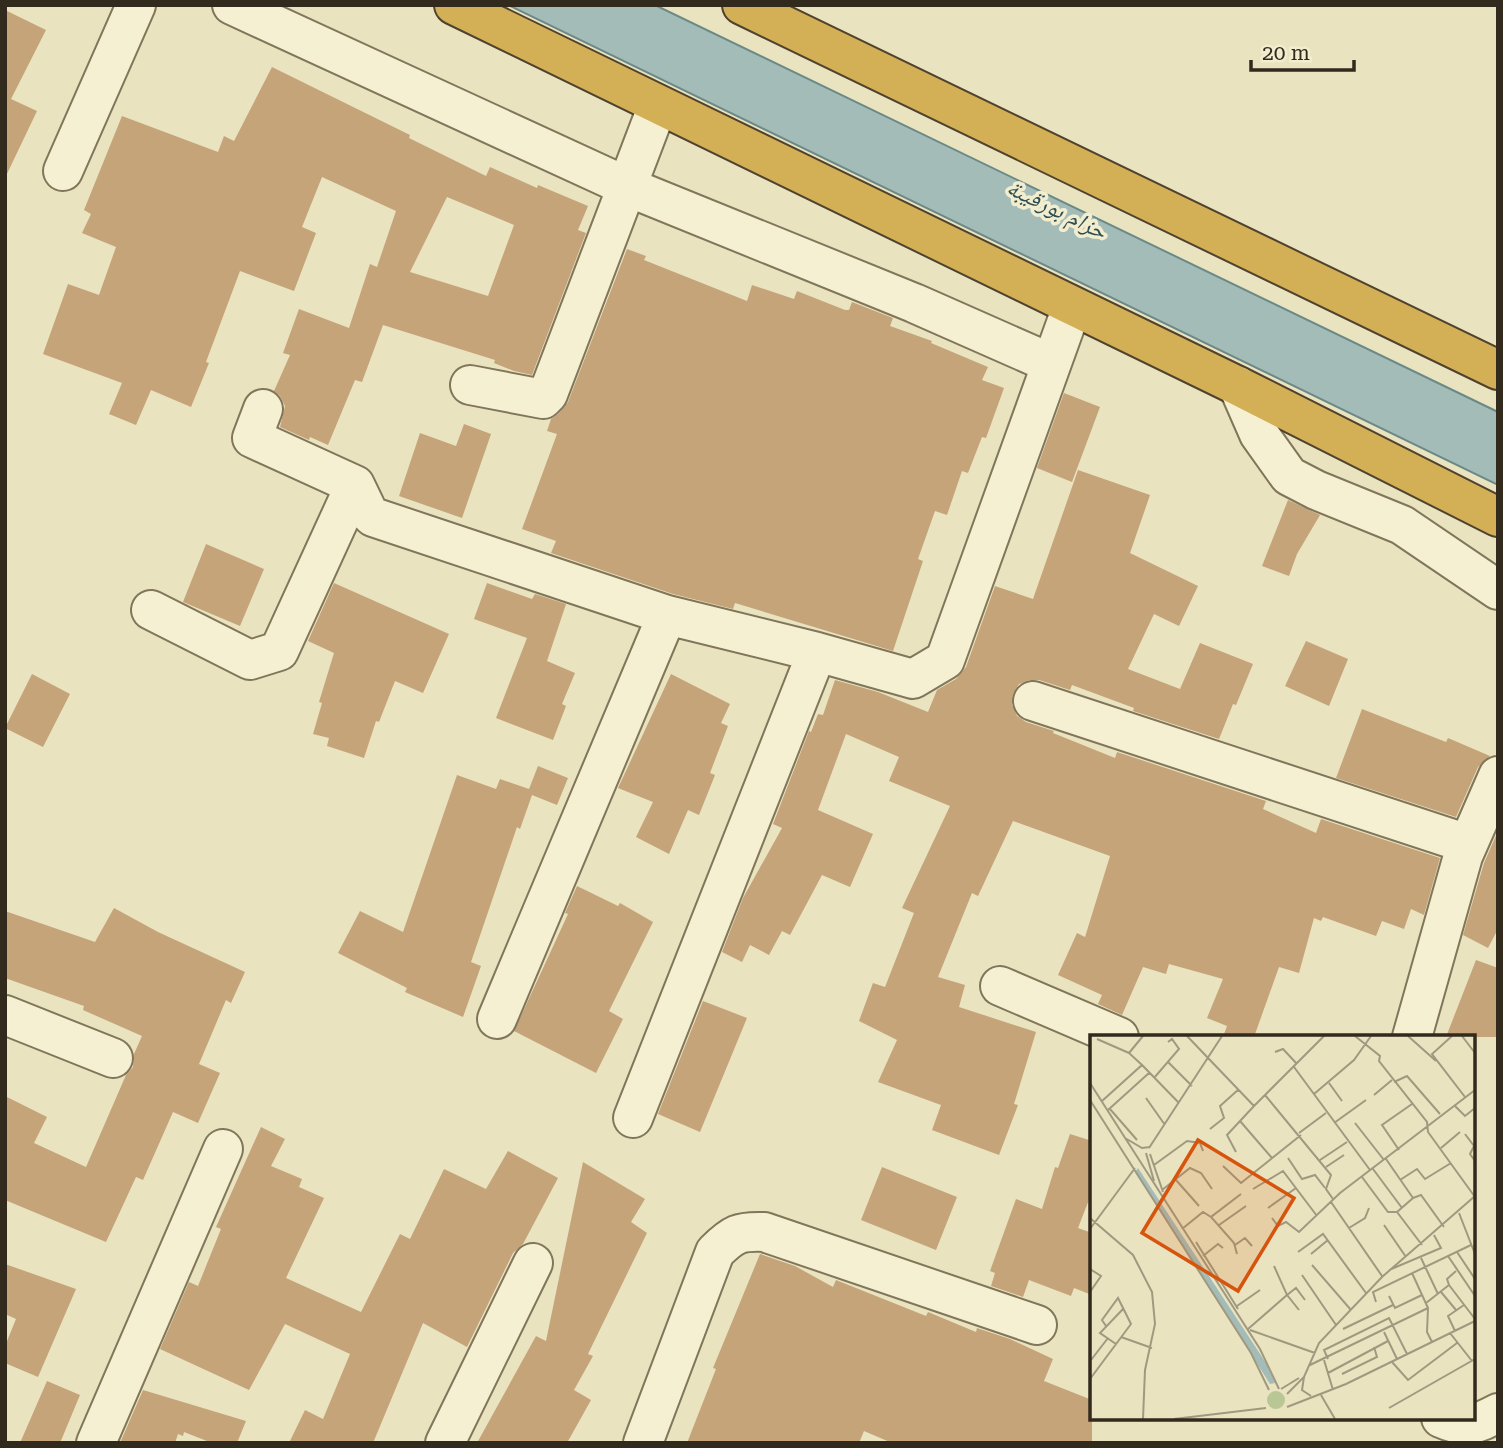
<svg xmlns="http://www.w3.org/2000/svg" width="1503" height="1448" font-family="'Roboto Serif','Noto Naskh Arabic',serif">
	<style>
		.water { fill: #a3bcb8; stroke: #6b8986; stroke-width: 2 }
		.building { fill: #c5a479; fill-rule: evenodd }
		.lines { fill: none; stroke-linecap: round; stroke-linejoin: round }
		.minor-casing { stroke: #81755a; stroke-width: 42 }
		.highway-casing { stroke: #4f422e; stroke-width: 42 }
		.minor { stroke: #f5f0d2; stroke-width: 38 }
		.highway { stroke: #d3af56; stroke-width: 38 }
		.labels { text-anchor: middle; stroke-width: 7; stroke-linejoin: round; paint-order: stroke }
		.water-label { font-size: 23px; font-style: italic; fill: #2d4d50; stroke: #f2edcf }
		.inset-road { fill: none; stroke: #a0997f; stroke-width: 2 }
		.view { fill: #d6540e; fill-opacity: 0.15; stroke: #d6540e; stroke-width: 3.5 }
		.inset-edge { fill: none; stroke: #322a1d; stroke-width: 3.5 }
	</style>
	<rect width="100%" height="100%" fill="#e9e3c0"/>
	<path class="water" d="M508,5h147l843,407v73z"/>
	<path class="building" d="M5,10l41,20 -35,69 26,12 -32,67z
		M272,67l138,68 -1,3 77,38 4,-9 47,21 1,-3 50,21 -10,24 8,3 -54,142 -18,-4 -20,-8 1,-3 -112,-35 -21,57 -7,-2 -27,65 -18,-8 -1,3 -29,-13 5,-21 -5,-10 -6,-5 16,-36 -7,-2 16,-44 50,19 21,-64 7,3 19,-56 -74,-34 -20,50 14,6 -22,58 -54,-20 -34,91 3,1 -18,44 -40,-17 -15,35 -27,-11 13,-31 -79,-29 25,-70 31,11 17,-48 -34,-14 9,-19 -7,-4 38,-94 96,36 6,-16 10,5zM447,197l67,28 -26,71 -78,-24z
		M627,249l19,7 -2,4 103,41 5,-16 42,14 3,-8 48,19h4l3,-8 41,16 -3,8 42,15 -1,2 57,24 -6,13 22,8 -18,50 -4,-1 -14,36 -6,-2 -15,44 -12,-4 -17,48 5,2 -30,90 -158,-48 -2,6 -60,-15 -122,-41 5,-12 -34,-12 35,-95 -10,-3 4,-12 7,-5 10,-12z
		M1064,393l36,14 -28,75 -35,-14z
		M464,424l27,10 -29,84 -63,-22 21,-63 36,13z
		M1078,470l72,25 -20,58 68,33 -19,40 -25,-12 -26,55 52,20 20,-46 53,21 -17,41 -3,-1 -14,35 -86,-28 1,-3 -62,-23 -2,5 -31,-10h-10l-10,4 -6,10 -1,11 5,11 9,6 28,9 -1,2 62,25 2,-6 149,49 -3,8 53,24 5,-14 119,39 -16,57 -13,-6 -7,20 -22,-8 -6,15 -53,-19 -2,4 -7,-3 -15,55 -20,-6 -25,70h-31l4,-11 -20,-8 16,-39 -54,-15 -3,10 -23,-7 -21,48 -24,-11 4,-9 -44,-20 19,-42 8,4 25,-81 -97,-35 -35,75 -6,-3 -34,84 27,8 -6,22 77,25 -22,72 4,1 -19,50 -67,-25 9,-25 -63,-23 19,-42 -38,-19 14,-38 12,4 29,-74 -12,-5 48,-102 -61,-25 10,-24 -53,-23 -28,76 55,24 -23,53 -28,-12 -32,60 -8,-4 -13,24 -19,-10 -8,17 -20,-10 21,-54 39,-70 -9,-4 36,-93 2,1 7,-18 5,1 12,-35 43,12 50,20 9,-22 19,-11 10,-12 29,-81 38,13z
		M1288,500l32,15 -23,39 -8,22 -27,-10z
		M206,544l58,25 -24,57 -57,-24z
		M334,583l115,51 -26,59 -28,-12 -16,41 -3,-1 -12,37 -37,-12 2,-8 -16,-4 9,-31 -3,-1 15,-49 -26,-12z
		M487,583l45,16 3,-5 31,10 -19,57 28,12 -13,31 4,2 -13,34 -57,-22 31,-80 -53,-19z
		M1306,641l42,18 -19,47 -44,-20z
		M32,674l38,20 -27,53 -38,-19z
		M671,674l59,30 -9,19 7,3 -18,47 5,2 -16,40 -11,-5 -19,44 -33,-17 17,-35 -35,-14z
		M1362,709l84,33 2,-4 42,18 -12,11 -22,50 -120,-39z
		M538,766l30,12 -11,27 -25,-10 -12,34 -3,-2 -46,135 10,4 -18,51 -58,-25 2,-4 -69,-35 22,-42 43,21 54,-157 39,14 4,-10 29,10z
		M1498,831v98l-10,19 -25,-13 21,-72z
		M577,886l41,20 2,-3 33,19 -44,89 14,8 -27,54 -82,-42 54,-117 -3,-1z
		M114,908l44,24 87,40 -14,31 -5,-3 -27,64 21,9 -22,50 -25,-11 -30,68 -7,-3 -30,65 -101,-42v-104l42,21 -13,26 52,24 40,-92 7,-8 1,-13 8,-18 -59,-26 1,-4 -79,-28v-67l90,31z
		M1476,960l22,8v69h-52z
		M703,1001l44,17 -47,114 -42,-18z
		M261,1127l24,12 -14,27 31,13 -3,8 25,11 -38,80 75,34 39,-78 10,5 34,-70 42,20 22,-38 50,27 -35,66 -10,9 -46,94 -44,-24 -50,120h-84l16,-33 18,9 27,-65 -65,-30 -36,66 -89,-41 29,-67 9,4 23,-57 -5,-2z
		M1070,1134l22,7v51l-14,36 14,5v62l-18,-7 -3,8 -42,-16 -6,17 -32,-11 4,-13 -5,-2 26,-72 26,10 13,-42 3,1z
		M583,1162l62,37 -14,23 16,11 -59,121 5,2 -19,34 17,10 -24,43h-90l59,-107 10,5z
		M882,1167l75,30 -21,53 -75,-30z
		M760,1254l35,12 38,21 3,-7 90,36 2,-4 48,20 1,-4 33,11 43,20 -9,22 48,19v43h-200l-28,-12 -5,12h-172l29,-74 -3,-1z
		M5,1264l71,25 -38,88 -33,-14v-17l11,-27 -11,-5z
		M47,1381l33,14 -20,48h-40z
		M143,1390l103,31 -9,22h-25l-28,-11 -1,4 -5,-2 -3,9h-55z"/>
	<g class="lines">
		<g class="minor-casing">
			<path id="minor" d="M232,5l396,182 286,116 136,60
				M63,171l73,-166
				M470,385l73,14 5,-5 110,-289
				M1238,386l21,48 30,42 27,14 86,35 96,65
				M263,409l-11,29 103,47 13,27 5,5 294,98 150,37 -184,466
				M151,610l99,50 29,-9 76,-166
				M817,652l96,27 32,-19 127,-353
				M1033,701l435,143
				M1000,986l119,51
				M5,1015l108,43
				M497,1019l170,-404
				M1412,1037l51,-181 35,-80
				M1441,1418c25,11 34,7 57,-5
				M96,1443l127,-294
				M445,1443l88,-180
				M643,1443l72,-191c18,-18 24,-21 49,-20l273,93"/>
		</g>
		<g class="highway-casing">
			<path id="highway" d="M454,5l784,381 260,131
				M742,5l756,365"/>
		</g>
		<use href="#minor" class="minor"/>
		<use href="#highway" class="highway"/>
	</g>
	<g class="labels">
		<g class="water-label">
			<text transform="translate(1057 209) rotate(26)" y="8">حزام بورقيبة</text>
		</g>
	</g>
	<g transform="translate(1090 1035)">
		<rect width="385" height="385" fill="#e9e3c0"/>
		<path d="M177 365a9 9 0 1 1 18 0a9 9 0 1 1-18 0Z" fill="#b9c695"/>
		<path d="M48,133l130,198 7,17 -5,1 -135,-212z" fill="#a3bcb8"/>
		<path class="inset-road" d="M97,1l67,70 70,-70M265,1l25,20 -1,5 48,61 1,10 47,65M318,1l28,25M362,1l-20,18 33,43M372,1l13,17M7,4l32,14M185,17l8,-3 14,15M78,27l24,24M52,30l-13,-12 14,-17M204,32l76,103M64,43l25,-29 -7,-10 -4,3M304,47l13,-6 33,38M0,48l170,266 19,40M239,48l13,18M224,59l40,-34 17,-24M175,60l66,80 -5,14 7,10M284,60l18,-15M56,63l19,27M0,65l161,253 18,37M12,66l40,-36 37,38M364,70l11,11 10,-8M20,74l27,31M18,75l41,-37M150,86l32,37M244,88l32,-23M265,88l29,37M120,94l14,-11 -4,-12 19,-17M209,98l27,-20M375,99l9,12 -4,8 5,7M35,103l17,10 8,-1M59,113l73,-112M351,113l19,-16M309,115l-17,-25 30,-21M146,117l-9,-17 27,-29M56,118l8,28M60,119l13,38M198,123l14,21 13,-4 10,13M230,125l27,-18M64,130l33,-24 13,2 3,8M133,131l18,17 60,-48M236,132l18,-12M283,134l29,39M272,142l26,35h9l16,-14 -27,-39M86,145l23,26M310,145l17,-11 8,10 26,-16M163,154l30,-18 34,45M72,155l28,-22 11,5 11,16M323,163l8,-3 23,32M241,167l51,74M178,173l28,-20M307,177l25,33M369,178l16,41M0,183l43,37 19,37 3,32 -10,46 -2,49M182,183l6,8 8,-4 13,10 41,-39 135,-103M129,190l27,-19M294,190l22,32M259,193l16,-10 4,-10M0,194l45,-61M92,194l21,-17 8,5M106,207l42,67M145,210l10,-7 7,8M208,217l25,-18 43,59M367,217l18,27M147,219l-3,-11 -23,-26 30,-23M221,219l17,-14M113,221l15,-12 5,4M358,221l27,40M331,223l17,36M222,230l39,45M184,231l13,29 9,-7 9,12M0,234l11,7 -11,16M299,235l52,-22 -7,-13M322,238l16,35 -1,24 5,10M212,240l34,50M359,250l26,34M351,257l15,18M299,261l6,12 27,-13M286,267l-3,-10 98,-47M336,268l23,-18 -2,-6 9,-8M147,271l23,-16M158,294l39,-34 12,15M253,294l50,-24M160,295l65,23M365,296l-7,-15 16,-11M294,297l13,27M360,298l22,28M31,302l31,11M26,309l-16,-11 24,-25M238,324l-4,-9 65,-32 18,36M1,325l17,-22M234,325l9,30M302,327l16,18 49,-37M220,330l118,-57M238,338l60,-32M252,339l35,-17 -3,-10M214,342l-2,13 9,6M0,344l41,-55 -13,-26 -16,22 4,6M191,354l18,-11M197,359l17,-17 15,-34 63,-66 93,-81M231,360l14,24M197,372l59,-23 129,-63M299,373l86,-49M84,384l92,-11"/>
		<path class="view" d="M108,105l96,58 -56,93 -96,-58z"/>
		<rect width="385" height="385" class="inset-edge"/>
	</g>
	<rect width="1503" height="1448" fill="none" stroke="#322a1d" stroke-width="14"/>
	<path d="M1251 60v10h103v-10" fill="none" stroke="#322a1d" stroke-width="3.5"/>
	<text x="1262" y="60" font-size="21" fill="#322a1d" stroke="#f2edcf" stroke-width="5" paint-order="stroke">20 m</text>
</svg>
